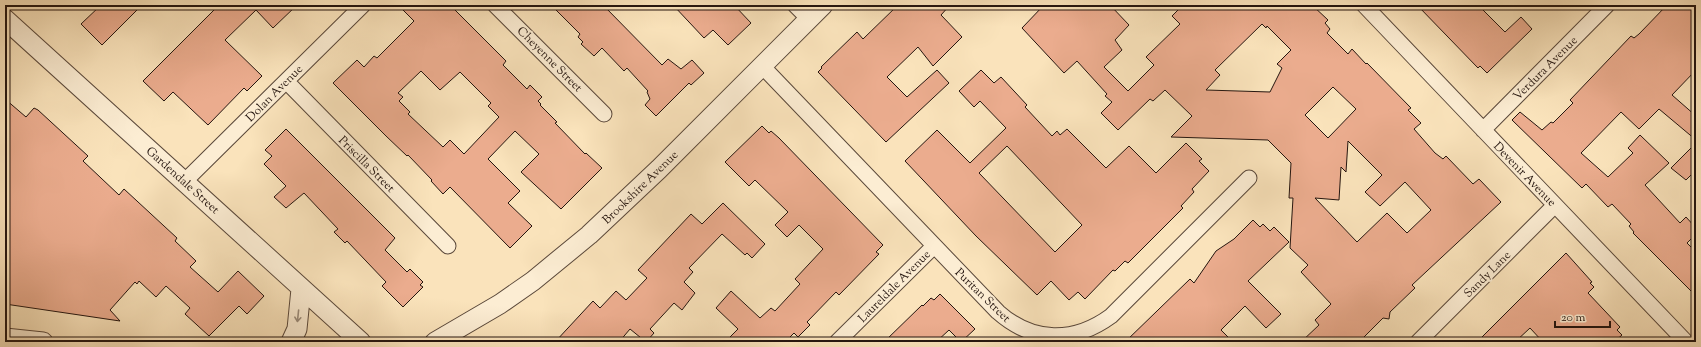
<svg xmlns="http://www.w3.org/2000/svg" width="1701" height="347" font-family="'Sorts Mill Goudy',serif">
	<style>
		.building { fill: #ebac8e; stroke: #24150f; fill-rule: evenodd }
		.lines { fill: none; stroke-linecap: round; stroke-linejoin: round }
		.minor-casing { stroke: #5a483a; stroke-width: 17 }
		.tertiary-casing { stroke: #5a483a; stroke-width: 21 }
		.minor { stroke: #fcedd3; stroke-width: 15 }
		.tertiary { stroke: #fcedd3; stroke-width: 19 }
		.oneway { stroke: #9b8c7b }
		.labels { text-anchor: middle; stroke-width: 4; stroke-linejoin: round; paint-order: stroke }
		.street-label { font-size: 12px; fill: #24150f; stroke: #fcedd3 }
	</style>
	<rect width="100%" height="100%" fill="#fae3bb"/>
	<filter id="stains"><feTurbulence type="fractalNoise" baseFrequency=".005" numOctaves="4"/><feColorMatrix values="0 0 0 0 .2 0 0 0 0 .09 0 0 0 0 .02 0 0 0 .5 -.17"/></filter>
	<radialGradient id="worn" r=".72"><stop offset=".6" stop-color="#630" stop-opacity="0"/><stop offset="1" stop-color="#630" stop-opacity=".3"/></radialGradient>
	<path class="building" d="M101,5h41l-40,40 -21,-21z
		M219,5h78l-24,23 -17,-18 -31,30 37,36 -15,15 -3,-3 -36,37 -35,-33 -9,9 -21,-20z
		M398,5h52l56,56 -3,4 24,24 3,-4 12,12 -4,4 3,3 -1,1 17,17 -2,1 30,31 1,-1 16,15 -41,41 -40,-37 18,-18 -24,-23 -27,28 32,32 -12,12 24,23 -22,22 -60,-61 -7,7 -12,-13 1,-1 -24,-25 -1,1 -21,-20 -53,-53 24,-23 7,7 10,-11 3,2 37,-37zM421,71l19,19 20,-18 31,31 -3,3 11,11 -35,37 -14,-14 -7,7 -35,-33 2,-2 -11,-11 4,-4 -5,-4z
		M551,5h52l59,60 6,-6 13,10 11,-9 12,13 -13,12 -2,-2 -33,33 -11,-11 5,-6 -3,-7 1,-1 -21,-23 -3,3 -22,-23 -8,8 -13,-12 2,-2 -5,-5 2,-3z
		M673,5h61l17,18 -23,22 -15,-15 -9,8z
		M898,5h52l-9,10 21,22 -29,29 -15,-19 -31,30 20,20 30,-27 12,13 -63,59 -68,-70 4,-4 -1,-1 36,-35 6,7z
		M1044,5h66l19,20 -14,15 7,10 -18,17 24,24 26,-26 -8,-8 34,-33 -8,-8 11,-11h129l16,15 -3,3 5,6 -3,4 21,21 4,-5 14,15 1,-1 44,45 -3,2 13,13 -7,6 21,24 8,6 3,-3 27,28 6,-5 22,23 -89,83 3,3 -25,24 -1,7 -6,-1 -24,24h-58l18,-17 -4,-5 16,-16 -30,-32 7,-7 -18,-17 3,-50h-4l2,-35 -23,-23 -97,-3 21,-21 -27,-26 -12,11 -3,-2 -32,31 -17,-17 11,-11 -7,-6 2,-2 -30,-33 -13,12 -42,-45zM1262,24l4,4 1,-2 24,24 -14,14 5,4 -12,24 -64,-2 14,-15 -5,-5zM1333,87l23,22 -28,29 -23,-23zM1348,141l34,34 -17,17 15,14 25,-24 26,28 -24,23 -20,-20 -30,29 -42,-44 24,2 2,-33 5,5z
		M1417,5h61l27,27 16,-15 11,12 -45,44 -7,-7 -2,2z
		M1667,5h21l8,8v57l-24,25 24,21v24l-37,-31 -20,20 -18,-17 -40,41 27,24 25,-24 -5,-5 12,-13 29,28 -24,22 35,38 6,-6 10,11v6l-9,9 9,9v44l-63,-63 1,-1 -5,-6 2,-2 -19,-20 -4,3 -22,-23 -4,4 -70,-68 8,-8 22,18 9,-8 2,1 20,-20 -3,-3 61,-64 3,2 5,-4z
		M981,70l13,13 7,-6 26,28 -2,2 27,29 5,-5 3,4 7,-6 39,39 23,-22 27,27 30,-30 16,16 -3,2 10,10 -17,18 2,3 -13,14 2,2 -55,55 -3,-2 -10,10 -2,-1 -28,29 -7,-7 -9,8 -18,-19 -14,14 -61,-59 -71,-75 32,-31 33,33 36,-35 -26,-27 -6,6 -15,-16zM1007,146l75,79 -27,27 -76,-79z
		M5,99l21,18 8,-9 4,2 50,46 -5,5 36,34 5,-6 53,49 -2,3 21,20 -6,6 28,25 20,-21 26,25 -17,18 -8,-8 -30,30 -24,-22 5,-6 -24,-22 -10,11 -17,-16 -2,3 -2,-2 -25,28 10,11 -115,-17z
		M762,126l7,7 2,-2 8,7 104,107 -7,7 3,2 -40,41 -3,-3 -29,30 3,3 -12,12 -4,-4 -9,9h-60l13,-13 -22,-21 15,-17 29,27 11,-10 4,3 25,-27 -5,-5 28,-30 -24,-24 -12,12 -12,-12 13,-13 -33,-32 -6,6 -24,-24z
		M286,129l109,109 -10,12 22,22 3,-3 13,13 -3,3 3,2 -20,20 -21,-21 4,-4 -39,-41 -2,2 -11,-11 4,-3 -34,-36 -18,15 -12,-11 12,-11 -22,-22 8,-8 -7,-6z
		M1696,143v27l-10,10 -15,-12z
		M723,203l42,41 -13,14 -5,-5 -2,2 -23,-21 -33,34 4,4 -9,10 11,11 -13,17 -8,-7 -24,26 4,4 -8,9 -16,-13 -11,13 -3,-3 -3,3h-58l38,-41 7,7 16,-17 10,9 21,-22 -9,-8 53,-56 11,10z
		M1253,220l7,7 3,-3 7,7 4,-4 15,15 -41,39 33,33 -15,14 -21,-22 -24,24 12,12h-108l65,-63 4,4 22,-32 18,-12z
		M1566,253l26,29 -2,1 4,4 -6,6 32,34 -3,3 5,5 -8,7h-71l-13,-14 -15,14h-38z
		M940,294l35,35 -14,13 -12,-12 -13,12h-52l38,-37 1,1 8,-8 3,2z"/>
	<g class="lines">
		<g class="minor-casing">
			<path id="minor" d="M495,5l109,109
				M795,5l14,14
				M1364,5l322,337
				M762,66l236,246c35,31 76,31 113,4l138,-138
				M286,81l162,165
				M1483,130l124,-125
				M185,181l178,-176
				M837,342l97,-96
				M1418,342l137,-137"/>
		</g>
		<g class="tertiary-casing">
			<path id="tertiary" d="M5,19l356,323
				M5,338l38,4
				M291,342l6,-13 4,-40
				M435,342l65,-38 33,-23 56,-46 70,-66 164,-164"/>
		</g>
		<use href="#minor" class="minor"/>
		<use href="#tertiary" class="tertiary"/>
	</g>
	<defs><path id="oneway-shaft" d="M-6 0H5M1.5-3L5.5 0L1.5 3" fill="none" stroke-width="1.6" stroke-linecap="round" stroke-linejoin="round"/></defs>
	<use class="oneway" href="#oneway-shaft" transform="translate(298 316) rotate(96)"/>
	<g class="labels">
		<g class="street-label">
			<text transform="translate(550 59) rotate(45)" y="4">Cheyenne Street</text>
			<text transform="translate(1545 68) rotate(-45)" y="4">Verdura Avenue</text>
			<text transform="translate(274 93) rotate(-45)" y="4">Dolan Avenue</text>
			<text transform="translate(367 164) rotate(45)" y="4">Priscilla Street</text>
			<text transform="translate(1525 174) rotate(46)" y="4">Devenir Avenue</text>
			<text transform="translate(183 180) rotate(42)" y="4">Gardendale Street</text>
			<text transform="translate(640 187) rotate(-44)" y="4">Brookshire Avenue</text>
			<text transform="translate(1487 274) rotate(-45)" y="4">Sandy Lane</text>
			<text transform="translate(894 286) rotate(-45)" y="4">Laureldale Avenue</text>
			<text transform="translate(983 295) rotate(44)" y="4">Puritan Street</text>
		</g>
	</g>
	<rect width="1701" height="347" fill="none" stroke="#fae3bb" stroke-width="20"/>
	<rect x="6" y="6" width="1689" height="335" fill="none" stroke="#24150f" stroke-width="2"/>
	<rect x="10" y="10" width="1681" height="327" fill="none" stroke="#24150f"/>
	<path d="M1555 321v6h55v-6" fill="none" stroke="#24150f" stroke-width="2"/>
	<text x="1561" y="321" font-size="12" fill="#24150f" stroke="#fcedd3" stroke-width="3" paint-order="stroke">20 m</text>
	<rect width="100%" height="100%" filter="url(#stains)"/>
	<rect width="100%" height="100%" fill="url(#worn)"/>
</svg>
